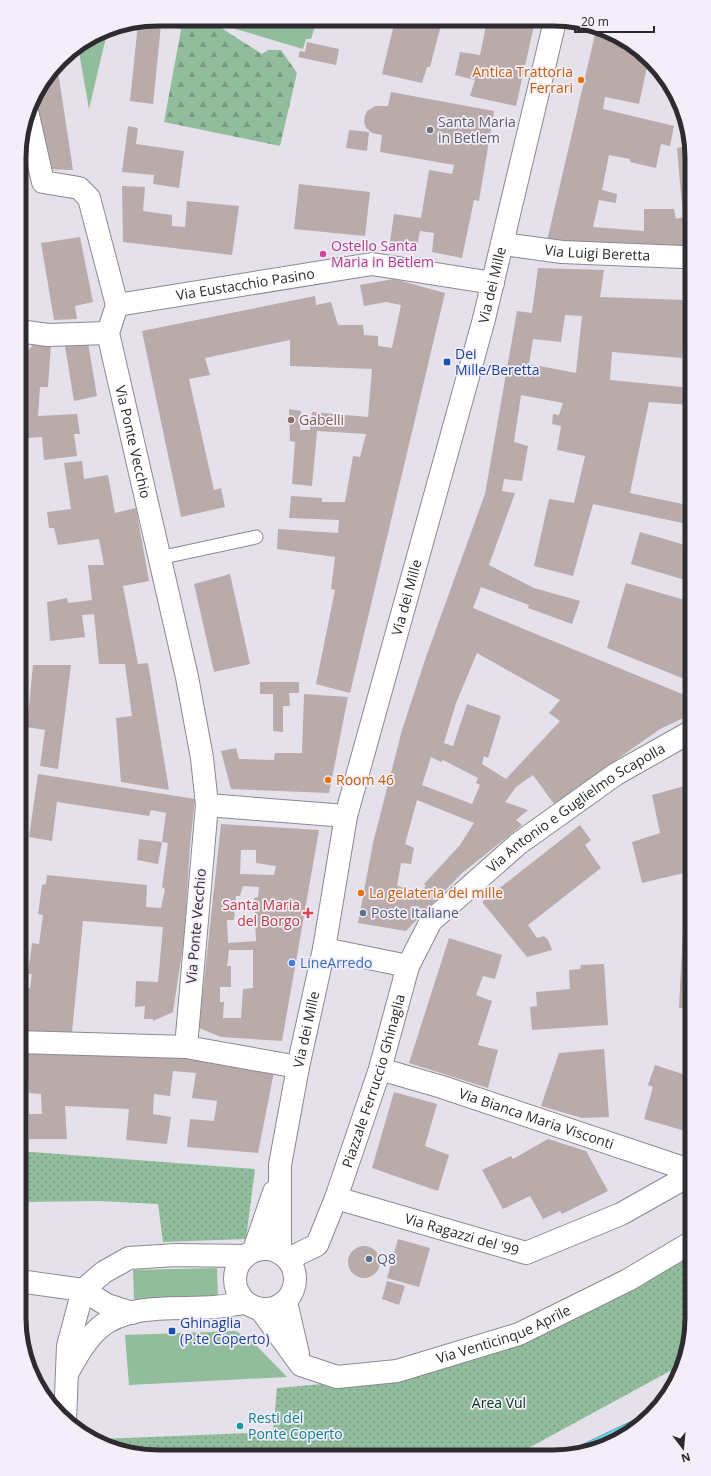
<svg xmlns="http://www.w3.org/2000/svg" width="711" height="1476" font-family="'Open Sans',sans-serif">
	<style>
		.green { fill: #92bd9c }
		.forest { fill: url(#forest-firs) }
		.park { fill: url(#park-dots) }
		.water { fill: #70d1ea; stroke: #5c9fb2 }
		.building { fill: #b8abaa; fill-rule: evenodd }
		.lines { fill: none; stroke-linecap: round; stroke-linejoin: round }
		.lane-casing { stroke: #8c8892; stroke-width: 15 }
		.street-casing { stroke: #8c8892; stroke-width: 24 }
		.secondary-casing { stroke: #8c8892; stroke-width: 24 }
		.lane { stroke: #fff; stroke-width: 13 }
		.street { stroke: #fff; stroke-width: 22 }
		.secondary { stroke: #fff; stroke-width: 22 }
		.food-dot { fill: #e8710a; stroke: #f3eef9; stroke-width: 1.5 }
		.worship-dot { fill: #6b7280; stroke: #f3eef9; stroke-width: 1.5 }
		.hotel-dot { fill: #d1479c; stroke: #f3eef9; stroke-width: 1.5 }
		.transit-dot { fill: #1a4fb4; stroke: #f3eef9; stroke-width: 1.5 }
		.education-dot { fill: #8d6e63; stroke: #f3eef9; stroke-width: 1.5 }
		.health-dot { fill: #e0444e; stroke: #f3eef9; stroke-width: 1.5 }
		.service-dot { fill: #5c6f8a; stroke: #f3eef9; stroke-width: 1.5 }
		.shop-dot { fill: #3f7fe0; stroke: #f3eef9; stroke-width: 1.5 }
		.culture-dot { fill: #0f9aa8; stroke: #f3eef9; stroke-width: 1.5 }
		.labels { text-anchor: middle; stroke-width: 3.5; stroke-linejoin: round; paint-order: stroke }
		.food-label { font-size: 14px; fill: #c56008; stroke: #f3eef9; text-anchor: start }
		.worship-label { font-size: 14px; fill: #5b616d; stroke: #f3eef9; text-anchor: start }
		.hotel-label { font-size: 14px; fill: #b23c85; stroke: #f3eef9; text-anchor: start }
		.street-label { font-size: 14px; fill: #2d2b30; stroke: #f3eef9 }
		.transit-label { font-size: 14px; fill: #164399; stroke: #f3eef9; text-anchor: start }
		.education-label { font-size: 14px; fill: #785e54; stroke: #f3eef9; text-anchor: start }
		.health-label { font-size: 14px; fill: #be3a42; stroke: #f3eef9; text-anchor: end }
		.service-label { font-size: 14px; fill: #4e5e75; stroke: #f3eef9; text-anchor: start }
		.shop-label { font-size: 14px; fill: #366cbe; stroke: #f3eef9; text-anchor: start }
		.park-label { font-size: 14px; fill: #023617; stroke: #f3eef9 }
		.culture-label { font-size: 14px; fill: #0d838f; stroke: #f3eef9; text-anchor: start }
		.rim { fill: none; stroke: #2d2b30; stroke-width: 5 }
	</style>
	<defs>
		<pattern id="forest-firs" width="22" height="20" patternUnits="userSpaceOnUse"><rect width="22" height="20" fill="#92bd9c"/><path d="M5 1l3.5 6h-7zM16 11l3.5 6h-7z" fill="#789a80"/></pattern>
		<pattern id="park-dots" width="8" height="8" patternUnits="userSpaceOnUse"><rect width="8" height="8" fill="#92bd9c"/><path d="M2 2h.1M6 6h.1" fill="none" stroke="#789a80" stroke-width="1.8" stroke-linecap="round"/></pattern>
	</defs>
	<rect width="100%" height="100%" fill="#e5e1eb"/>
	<path class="green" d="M212,19l105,1 -6,19h-5l-3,10 -91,-27z
		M105,29h3l-19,80 -11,-63z
		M217,1268l1,29 -84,2 -1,-29z
		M236,1331l18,12 33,34 -158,8 -4,-50z"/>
	<path class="forest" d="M183,19h29v3l50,32 6,-4h13l16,23 -17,73 -116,-24z"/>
	<path class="park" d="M19,1151l236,18 -9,70 -83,3 -5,-38 -59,-3 -80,1z
		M692,1252v75l-9,37 -171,93 -373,-1 -38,-12v-5l172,-7 4,-44 125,-11z"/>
	<path class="water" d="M657,1409l-26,24 -33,17 -42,7z"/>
	<path class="building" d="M159,19h23l-1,10 -20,-4 -8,79 -23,-3 8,-78 8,-2 13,3z
		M395,20l47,1 -12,46h-3l-5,16 -40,-9z
		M487,21h48l-19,85 -46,-10 5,-16 -20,-5 5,-23 20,3z
		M596,30l46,22 1,12 4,3 -8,37 -34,-7 -2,12 71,17 -4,20 -9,-2 -5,24 -26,-6v-3l-21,-4 -7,35 15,4 -1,9 -17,-3 -6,27 51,4v-22h30l2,10 7,-2 -6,-69 11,-2 -1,-9h2l3,21v92l-145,-9z
		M307,42l32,7 -3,16 -38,-8 2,-6 5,1z
		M57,65l16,105 -28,-1 -11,-73z
		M391,92l103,19 -15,90 -5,-1 -12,58 -30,-6 2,-19 -14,-2 -4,21 -27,-4 5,-34 27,4 8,-48 23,4 2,-9 -74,-13 2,-17 -10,-2 -6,-5 -2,-6 1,-7 2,-4 8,-5h13z
		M128,126l10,2 -2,16 48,7 -5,37 -26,-4 1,-9 -32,-3z
		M349,130l20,2 -2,19 -21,-3z
		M299,184l71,8 -5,44 -71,-7z
		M122,186l23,1 -2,24 29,4v11l13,1 2,-26 52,5 -7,49 -109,-13z
		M80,237l13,65 -18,4 2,13 -23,1 -13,-77z
		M538,268l66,2 -4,27 85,3v-5h7v22h-5l-5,41 -70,-6 -2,28 82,8v17l-43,-3 -19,91 62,13v19l-99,-21 -20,72 -39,-10 15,-67 25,4 11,-47 -28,-6 4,-24 -9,-2 1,-10 6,1 4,-12 -42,-8 -7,47 14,4 -6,35 -18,-2 -2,12 13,2 -26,72 45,23 46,13 -8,23 -44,-16 1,-3 -48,-18 -8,21 219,90v16l-32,15 -106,75 -21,-29 -17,12 -11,15 23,8 -12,10 6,5 -61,49 -55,57 -48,-8 15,-80 29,-113 24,-73 59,-163 32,-183 15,2zM565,315l17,1 -6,57 -47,-9 4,-25 28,3zM477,653l83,47 -11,13 11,8 -54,58 -24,-15 2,-8 4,2 13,-42 -34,-12 -14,42 -9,-3 12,-40zM431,757l10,5 2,-2 35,18 -2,5 4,2 -8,19 -50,-19zM417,800l57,23 -14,22 -36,39 2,2 -12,12 -10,-6 1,-4 -8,-2 4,-23 10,1 3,-16 -9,-4z
		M394,279l51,14 -95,400 -34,-9 19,-94 -4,-1 4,-32 -58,-8 1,-20 60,4 1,-13 -50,-2 2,-22 31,2v4h23l8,-46 7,1 6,-23 -49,-3 -5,55 -20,-2 3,-42 -5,-1 -1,-32 12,2 -1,19h10l2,-18 56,5 4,-48 -82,-3v-26l-85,18 5,17 -21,4 25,111 7,-2 4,19 -44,10 -39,-186 173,-35 1,9 15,-3 7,23h25l1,10 14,1v10l14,2 9,-43 -15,-3 -22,4 -4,-21z
		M35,342l16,1 -3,44h-8l-2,29 39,-2 3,20h-6l3,22 -33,4 -2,-23 -16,1 -1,-70h-6v-6z
		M88,343l9,53 -23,5 -9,-55z
		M82,461l2,18 24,-4 7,38 21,-5 13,73 -26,5 15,78 10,-1 21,127 -48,-8 -5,-64 16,-2 -7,-52h-26l-5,-50 -12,1 3,22 -35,4 -3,-39 20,-4 1,5 24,-3 -4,-35h16l-5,-26 -41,6 -4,-17h-5l-2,-16 24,-3 -7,-46z
		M640,532l52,15v35l-61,-18z
		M230,574l20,90 -36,8 -20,-88z
		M626,583l66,19v80l-85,-34z
		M33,665h38l-13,104 -18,-3 5,-36 -18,-3z
		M260,682h39v11h-10l1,13h-7v26l-10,-1v-37h-13z
		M304,694l44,3 -19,96 -98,-4 -10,-38 15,-3 3,11 35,1 1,-7h27z
		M38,774l157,25 -5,46 -6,94 -11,73 -20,9v-2h-9l1,-13 -10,1 1,-26 22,1 5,-55 -80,-6 -11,111 -52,3 2,-47h8l2,-14h-4l4,-31 7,1 4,-29 -5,-1 4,-29 4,-1 1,-9 100,10 -1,22 15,1 4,-19 -3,-2 6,-44 -6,-1 4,-29 -15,-3 -2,6 -92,-14 -5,39 -23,-4z
		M692,784v87l-50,12 -10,-41 28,-9 -8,-38z
		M221,824l98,6 -37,211 -61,-4 -22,-9zM241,850h15v13l20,3 -2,9 -34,-1zM243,886l16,1 -1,10 -4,1 2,43 -28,2 -1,-23h7l2,-24h4zM229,950h24v38l-10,1 -2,29h-18l1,-16h-4v-15h11v-21h-4z
		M580,825l11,15 -6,5 16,23 -73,57 9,13 7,-2 4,4 4,10 -25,7 -45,-55z
		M139,839l23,3 -4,22 -21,-4z
		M683,927l9,1v81l-13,-1z
		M449,938l53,17 -7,24 -12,-3 -7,19 16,6 -14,44 20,5 -10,38 -79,-25z
		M604,964l4,61 -76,5 -2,-23 7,-1 -1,-14 34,-3 -1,-19 11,-1 1,-4z
		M26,1049l143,6 105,17 -16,81 -71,-6 3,-28 24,2 3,-20 -25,-3 4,-25 -23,-2 -3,25 -16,-2 -1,20 18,3 -4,27 -41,-4 3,-31 -64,-3 2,33h-38v-25h13l-1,-20 -12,-1z
		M604,1049l5,68 -27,1 -41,-12 18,-53z
		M655,1065l37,12v56l-48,-14 9,-32 -5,-2z
		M394,1092l43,12 -12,42 24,9 -11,36 -66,-23z
		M548,1139l38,12 22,40 -46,23 -2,-3 -17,8 -13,-23 -27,13 -21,-39 29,-14 2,3z
		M398,1239l32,9 -11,39 -32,-9z
		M348 1262a16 16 0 1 1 32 0a16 16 0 1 1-32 0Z
		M387,1281l18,5 -6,19 -17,-6z"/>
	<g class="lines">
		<g class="lane-casing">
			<path id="lane" d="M159,558l97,-21"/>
		</g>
		<g class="street-casing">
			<g id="street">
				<path id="s1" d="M28,115l15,67 36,6 10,10 28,107 -9,28 79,344 15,81 5,47 -21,242"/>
				<path id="s2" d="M503,244l59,8 121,5 9,-1"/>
				<path id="s3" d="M117,305l255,-41 121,19"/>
				<path d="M19,331l29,4 60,-2"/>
				<path d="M207,805l139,11"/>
				<path id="s4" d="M408,966l23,-45 87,-77 98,-70 76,-43"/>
				<path d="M19,1042l167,5 112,20"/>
				<path id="s5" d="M380,1069l62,18 250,84"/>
				<path id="s6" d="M336,1198l190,55 95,-39 71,-40"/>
				<path id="s7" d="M288,1259l29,-14 19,-47 44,-129 28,-103 -84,-17"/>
				<path d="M19,1281l64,9 24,15 25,8"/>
				<path d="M68,1372c8,-15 17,-31 30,-43 30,-27 79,-19 117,-22 10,-1 20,-3 30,-4"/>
				<path d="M65,1420l3,-74 15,-56 21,-18 25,-14 47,-3 70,1"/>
			</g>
		</g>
		<g class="secondary-casing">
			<g id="secondary">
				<circle cx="265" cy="1279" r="30"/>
				<path d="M254,1250l20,-58"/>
				<path id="s8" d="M280,1253v-88l18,-98 26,-118 22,-133 138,-497 71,-298"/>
				<path d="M286,1302l12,52"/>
				<path id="s9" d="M261,1310l40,55 36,12 60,-6 122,-37 109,-54 64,-38"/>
			</g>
		</g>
		<use href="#lane" class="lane"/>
		<use href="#street" class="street"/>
		<use href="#secondary" class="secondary"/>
	</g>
	<g class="food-dot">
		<circle cx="581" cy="80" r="4"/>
		<circle cx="328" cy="780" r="4"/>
		<circle cx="361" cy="893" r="4"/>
	</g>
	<circle class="worship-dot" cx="430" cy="130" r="4"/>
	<circle class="hotel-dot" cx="323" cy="254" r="4"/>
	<g class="transit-dot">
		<rect x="443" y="358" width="8" height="8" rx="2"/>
		<rect x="168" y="1327" width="8" height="8" rx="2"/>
	</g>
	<circle class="education-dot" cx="291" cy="420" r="4"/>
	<path class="health-dot" d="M306 907h4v4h4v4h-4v4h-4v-4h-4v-4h4z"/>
	<g class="service-dot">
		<circle cx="363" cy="913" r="4"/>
		<circle cx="369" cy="1259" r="4"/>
	</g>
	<circle class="shop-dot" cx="292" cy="963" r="4"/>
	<circle class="culture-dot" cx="240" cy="1426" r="4"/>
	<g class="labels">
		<g class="food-label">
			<text x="573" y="77" text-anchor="end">Antica Trattoria<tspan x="573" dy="16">Ferrari</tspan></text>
			<text x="336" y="785">Room 46</text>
			<text x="369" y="898">La gelateria dei mille</text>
		</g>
		<g class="worship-label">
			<text x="438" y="127">Santa Maria<tspan x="438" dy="16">in Betlem</tspan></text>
		</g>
		<g class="hotel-label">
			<text x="331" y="251">Ostello Santa<tspan x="331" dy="16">Maria in Betlem</tspan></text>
		</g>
		<g class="street-label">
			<text dy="5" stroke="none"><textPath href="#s2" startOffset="95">Via Luigi Beretta</textPath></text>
			<text dy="5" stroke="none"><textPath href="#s3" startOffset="130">Via Eustacchio Pasino</textPath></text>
			<text dy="5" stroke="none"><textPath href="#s8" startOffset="994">Via dei Mille</textPath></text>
			<text dy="5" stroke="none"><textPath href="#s1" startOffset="371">Via Ponte Vecchio</textPath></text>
			<text dy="5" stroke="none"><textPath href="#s8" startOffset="670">Via dei Mille</textPath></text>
			<text dy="5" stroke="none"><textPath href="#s4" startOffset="235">Via Antonio e Guglielmo Scapolla</textPath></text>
			<text transform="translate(196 926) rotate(-85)" y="5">Via Ponte Vecchio</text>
			<text dy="5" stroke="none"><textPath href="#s8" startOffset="226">Via dei Mille</textPath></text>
			<text dy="5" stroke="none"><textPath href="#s7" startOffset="206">Piazzale Ferruccio Ghinaglia</textPath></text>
			<text dy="5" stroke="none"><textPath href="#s5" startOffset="164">Via Bianca Maria Visconti</textPath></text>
			<text dy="5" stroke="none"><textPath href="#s6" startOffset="131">Via Ragazzi del '99</textPath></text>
			<text dy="5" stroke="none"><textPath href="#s9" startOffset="279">Via Venticinque Aprile</textPath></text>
		</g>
		<g class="transit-label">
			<text x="455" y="359">Dei<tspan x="455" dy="16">Mille/Beretta</tspan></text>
			<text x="180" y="1328">Ghinaglia<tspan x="180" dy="16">(P.te Coperto)</tspan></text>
		</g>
		<g class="education-label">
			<text x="299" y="425">Gabelli</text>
		</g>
		<g class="health-label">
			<text x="300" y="910">Santa Maria<tspan x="300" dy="16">del Borgo</tspan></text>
		</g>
		<g class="service-label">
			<text x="371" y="918">Poste Italiane</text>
			<text x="377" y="1264">Q8</text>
		</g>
		<g class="shop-label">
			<text x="300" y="968">LineArredo</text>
		</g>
		<g class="park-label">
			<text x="499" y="1408">Area Vul</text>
		</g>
		<g class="culture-label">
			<text x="248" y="1423">Resti del<tspan x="248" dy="16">Ponte Coperto</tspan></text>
		</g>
	</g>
	<path d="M0 0H711V1476H0ZM158 26H553A132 132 0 0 1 685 158V1318A132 132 0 0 1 553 1450H158A132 132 0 0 1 26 1318V158A132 132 0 0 1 158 26Z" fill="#f3eef9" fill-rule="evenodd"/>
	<path class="rim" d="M158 26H553A132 132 0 0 1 685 158V1318A132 132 0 0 1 553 1450H158A132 132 0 0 1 26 1318V158A132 132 0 0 1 158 26Z"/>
	<g transform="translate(683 1448) rotate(164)" stroke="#f3eef9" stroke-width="3" paint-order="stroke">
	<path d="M0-3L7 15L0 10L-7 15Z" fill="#2d2b30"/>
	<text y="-6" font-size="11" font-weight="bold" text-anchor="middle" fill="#2d2b30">N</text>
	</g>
	<path d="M575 26v6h79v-6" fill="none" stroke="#2d2b30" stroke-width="2"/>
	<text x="581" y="26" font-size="12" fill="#2d2b30" stroke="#f3eef9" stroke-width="3" paint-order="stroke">20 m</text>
</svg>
